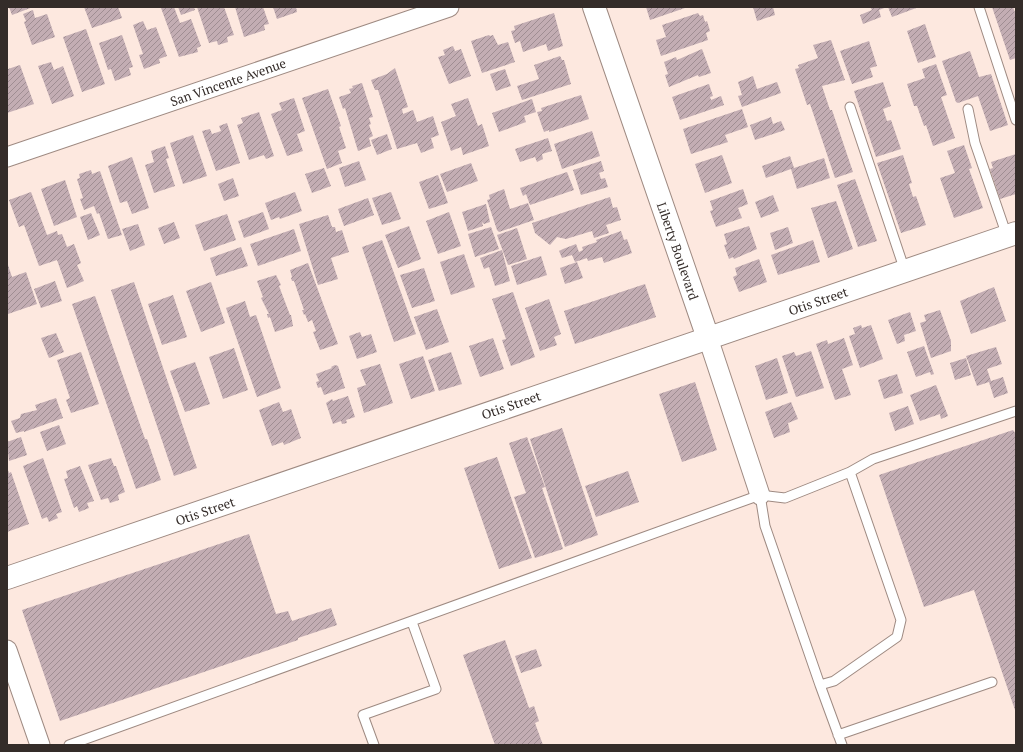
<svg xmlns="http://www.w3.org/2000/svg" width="1023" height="752" font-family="'PT Serif',serif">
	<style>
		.building { fill: url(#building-hatch) }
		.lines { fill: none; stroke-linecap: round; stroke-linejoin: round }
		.lane-casing { stroke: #9e8a82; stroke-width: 11 }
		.street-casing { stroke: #9e8a82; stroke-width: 21 }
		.secondary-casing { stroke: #9e8a82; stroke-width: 24 }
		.lane { stroke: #fff; stroke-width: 9 }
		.street { stroke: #fff; stroke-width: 19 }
		.secondary { stroke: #fff; stroke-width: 22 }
		.labels { text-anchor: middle; stroke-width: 3.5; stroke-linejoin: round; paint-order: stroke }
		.street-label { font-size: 13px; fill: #342c29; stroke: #fff }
	</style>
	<defs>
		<pattern id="building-hatch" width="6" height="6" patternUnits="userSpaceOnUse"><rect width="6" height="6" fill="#c3adb3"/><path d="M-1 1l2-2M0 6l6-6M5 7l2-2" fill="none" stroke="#9f8d92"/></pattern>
	</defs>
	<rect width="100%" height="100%" fill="#fde8df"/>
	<path class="building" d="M9,7h24l-21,8z
		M84,7h34l4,11 -30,10z
		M174,7l6,16 11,-4 10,27 -4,2 1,4 -19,5 -18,-49z
		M178,7h16l1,3 -14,5z
		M197,7h27l10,28 -7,2 1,5 -10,3 -1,-4 -8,2z
		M235,7h28l6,17 -5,1 1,5 -21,7z
		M273,7h23l1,5 -20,7z
		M646,7h39v1l-35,12z
		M753,7h20l2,8 -18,6z
		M870,7h17l-8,3 2,7 -18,7 -3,-9 12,-5z
		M888,7h31l-27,10z
		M992,7h21l3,8v43l-6,2z
		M33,10l2,8 12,-4 8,23 -23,8 -8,-23 2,-1 -3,-7z
		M554,13l9,33 -15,5 -2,-7 -23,8 -3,-11 -5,2 -4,-12 4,-1 -1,-4z
		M698,13l2,3 3,-1 2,7 2,-1 3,10 -4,2 2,7 -47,16 -5,-16 10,-3 -4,-12z
		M143,21l4,9 9,-3 11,29 -8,3 1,4 -16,6 -5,-14 4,-1 -10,-29z
		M925,24l11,33 -18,6 -11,-32z
		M86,29l19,55 -23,8 -19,-55z
		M122,35l11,32 -4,1 2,7 -16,6 -4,-12 -3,1 -9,-27z
		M489,35l1,1 3,-1 5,10 10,-3 7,20 -33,11 -11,-32z
		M831,40l14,40 -23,6 8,24h2l21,62 -18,6 -25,-74 -3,1 -12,-36 4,-1 -1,-3 20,-7 -5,-13z
		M869,41l8,25 -7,2 3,9 -21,7 -12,-33z
		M453,46l2,5 6,-2 10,27 -22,8 -11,-27 7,-2 -2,-5z
		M702,49l9,24 -12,4 -1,-2 -29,12 -4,-12 3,-1 -4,-12 12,-5 1,3z
		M970,51l9,26 12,-3 17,51 -18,6 -12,-35 -20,7 -2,-1 -14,-41z
		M560,56l2,4h2l7,24 -49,16 -5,-14 22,-7 -5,-14z
		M51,62l3,8 9,-4 11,30 -22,8 -14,-38z
		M936,64l11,31 -6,2 14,41 -22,8 -7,-21 -2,1 -7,-20h-3l-7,-22 18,-6 -3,-9z
		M20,65l14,39 -27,9v-46l1,2z
		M395,68l13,39 -6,2 1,5 10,-4 4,12 16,-6 6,19 -8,3 3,10 -13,5 -4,-10 -20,6 -19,-59h-3l-4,-10 16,-6z
		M505,69l6,17 -15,5 -6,-17z
		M753,76l4,13 20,-7 4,11 -39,14 -4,-11 4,-1 -4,-13z
		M883,82l8,24 -8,3 4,12 4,-1 10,29 -25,8 -22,-66z
		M362,83l11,34 -4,1 2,6 -2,1 4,11 -4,2 2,8 -13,5 -13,-43 -2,1 -4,-12 12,-4 -2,-4 4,-1 -1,-2z
		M709,84l4,12 -3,1 1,3 10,-4 3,9 -44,15 -8,-23z
		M328,89l13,37 -2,1 7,21 -8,3 4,12 -15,6 -25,-71z
		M581,95l8,24 -40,13v-2l-5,2 -7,-20 5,-1 -1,-3z
		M294,98l11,33 -8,3 6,17 -16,5 -16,-42 11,-4 -3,-7z
		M468,98l10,28 4,-2 7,22 -26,9 -2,-8 -10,4 -10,-29 15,-6 -5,-12z
		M532,99l4,13 -12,4 2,6 -27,10 -7,-19z
		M742,109l6,18 -23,8 3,7 -37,12 -8,-25z
		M259,112l15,44 -8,3 -2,-4 -15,5 -12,-35 6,-2 -2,-5z
		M771,117l2,7 8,-3 4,9 -30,10 -5,-15z
		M227,123l13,40 -24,8 -14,-40 8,-2 2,5 9,-3 -2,-5z
		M592,131l8,25 -38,13 -8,-25z
		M387,134l5,15 -15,6 -6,-15z
		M193,135l14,41 -24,8 -13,-41z
		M548,138l4,13 -10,3 1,5 -6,3 -2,-5 -15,5 -5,-13z
		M964,145l8,23 -3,1 14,39 -29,10 -14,-40 15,-5 -8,-22z
		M165,146l4,12 -3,1 9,27 -21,7 -9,-28 9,-3 -3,-11z
		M1016,154v40l-16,5 -10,-30 3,-1 -2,-6z
		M722,155l10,28 -27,10 -10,-29z
		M903,155l9,28 -3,1 4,13 3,-1 10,29 -25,8 -24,-70z
		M790,156l4,12 30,-10 6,20 -33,11 -6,-20 -25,9 -4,-12z
		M132,157l17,51 -17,6 -5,-13 -7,2 -12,-37z
		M359,161l7,19 -21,7 -6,-19z
		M601,161l3,10 -5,2 2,6 4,-1 3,9 -27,8 -8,-25z
		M471,163l7,18 -31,11 -7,-18z
		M324,168l7,18 -19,7 -7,-19z
		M91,170l1,4 8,-3 22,64 -14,4 -9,-26 -2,1 -3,-8 -10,4 -4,-11 3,-1 -6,-19 3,-1 -1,-4z
		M567,172l7,18 -44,15 -4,-11 -3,2 -3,-8z
		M438,175l10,28 -19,6 -10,-27z
		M233,178l6,18 -15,5 -6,-17z
		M855,179l22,62 -19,6 -21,-62z
		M65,180l12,37 -23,9 -13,-37z
		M504,189l6,20 18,-6 6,17 -35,12 -2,-2 -10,-30 3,-1 -1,-4z
		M743,189l5,15 -10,4 4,10 -26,9 -6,-16 3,-1 -3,-9z
		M31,192l16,43 10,-4 1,4 4,-1 5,13 7,-3 7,19 -4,2 7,16 -17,7 -10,-28 -18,6 -15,-41 -5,2 -10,-27z
		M295,192l7,19 -22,8 -1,-2 -8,3 -6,-17z
		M391,192l10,27 -19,6 -10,-27z
		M773,195l6,16 -18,7 -6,-16z
		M610,197l3,11 4,-1 4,13 -15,5 3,8 -15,5 -2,-7 -26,8 -9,-2 -7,8 -15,-12 -3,-10z
		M368,198l6,17 -30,11 -6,-17z
		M836,201l17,48 -25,9 -17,-50z
		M486,204l4,18 -6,2 -2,-2 1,4 -15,5 -6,-19z
		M263,212l6,17 -25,9 -6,-17z
		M449,212l12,34 -23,8 -12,-33z
		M91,213l9,22 -12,5 -8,-23z
		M227,214l9,26 -32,11 -9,-26z
		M328,215l4,12h3l1,5 6,-2 7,22 -18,6 7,21 -20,6 -19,-61z
		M174,222l6,16 -16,6 -6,-16z
		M138,224l7,21 -15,6 -8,-22z
		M409,226l12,33 -23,9 -13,-33z
		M749,226l8,23 -23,10 -1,-2 -4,2 -5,-14 3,-1 -3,-10z
		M491,227l8,22 -24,8 -7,-23z
		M788,227l5,16 -18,7 -5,-17z
		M517,228l10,31 -19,6 -11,-30z
		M294,229l7,22 -43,15 -8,-22z
		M621,231l3,9 3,-1 5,14 -28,10 -2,-6 -14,4 -1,-3 -12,4 -3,-7 -10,3 -3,-7 4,-2 13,-5 3,8 4,-2 -1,-3 15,-5 -1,-2z
		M382,240l34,94 -22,8 -32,-95z
		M813,240l7,22 -42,13 -7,-20z
		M241,247l7,19 -32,10 -6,-18z
		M502,250l8,31 -15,5 -6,-19 -5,2 -4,-11z
		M464,254l11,33 -24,8 -11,-33z
		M541,256l6,19 -30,10 -6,-19z
		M759,259l8,23 -28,10 -6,-15 4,-2 -2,-7z
		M7,262l5,15 14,-5 11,32 -29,10z
		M577,262l6,16 -18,6 -5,-16z
		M308,263l30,81 -18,6 -7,-18 3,-1 -4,-11 -4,2 -3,-8 -1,1 -2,-5h2l-10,-29h-2l-1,-3 1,-1 -2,-7z
		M424,268l11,33 -23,7 -12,-33z
		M276,275l5,10 -2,1 11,29h1l2,11 -18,6 -5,-15 -2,1 -1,-4h2l-8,-16 2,-1 -6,-16z
		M55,281l7,20 -21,7 -7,-19z
		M134,282l63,186 -23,8 -63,-186z
		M211,282l14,41 -24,9 -15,-41z
		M645,284l11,33 -81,27 -11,-33z
		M994,287l12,34 -35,13 -11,-33z
		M513,292l22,65 -24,9 -9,-26 4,-1 -14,-40z
		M173,295l14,42 -25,8 -14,-41z
		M95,296l50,143h2l14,41 -25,9 -64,-185z
		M549,299l12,35 -7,3 3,8 -17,6 -15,-43z
		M245,301l5,16 6,-2 25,73 -24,9 -31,-89z
		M437,309l12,33 -23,8 -12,-33z
		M940,310l11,31v10l-20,7 -11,-35 6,-2 -2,-6z
		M910,312l6,19 -12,4 1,6 -8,3 -9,-24z
		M861,325l1,3 9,-3 12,34 -23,9 -11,-32 6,-2 -2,-6z
		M360,332l2,5 9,-3 6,18 -20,7 -8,-23z
		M56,333l8,19 -15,6 -8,-20z
		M493,338l11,31 -24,8 -11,-31z
		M844,338l9,27 -11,4 9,26 -16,5 -19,-56 11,-4 1,4z
		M924,346l10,28 -3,1 -1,-3 -14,5 -9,-25z
		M996,347l6,17 -15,5 4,12 12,-4 5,16 -14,5 -5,-16 -12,4 -11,-30z
		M234,348l14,42 -25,9 -14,-42z
		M811,351l13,37 -28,9 -14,-41 12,-4 2,4z
		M81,352l18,52 -28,9 -5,-13 4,-2 -13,-38z
		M451,352l11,32 -23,7 -11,-31z
		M423,356l12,35 -24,8 -12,-35z
		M777,358l11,35 -22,7 -11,-34z
		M966,358l5,17 -16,5 -5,-17z
		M195,362l15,42 -25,8 -15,-41z
		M380,364l13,39 -29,10 -7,-25 9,-3 -6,-15z
		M335,365l3,1 7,22 -21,7 -3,-8 -3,1 -2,-6 3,-1 -3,-7 16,-6 -1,-1z
		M897,374l6,19 -19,6 -6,-19z
		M695,382l22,68 -35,12 -23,-68z
		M936,385l12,31 -7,3 -1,-5 -20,7 -10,-26z
		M348,396l7,21 -9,3 1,3 -5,1 -1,-3 -8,3 -7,-21 6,-4 1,2z
		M56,398l7,20 -39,14v-1l-8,2 -5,-12 9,-3 1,-4 16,-4 -2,-5z
		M279,402l4,10 8,-3 10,29 -17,7 -1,-3 -11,4 -13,-36z
		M791,402l7,17 -10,4 2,9 -16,6 -9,-26z
		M908,406l6,18 -19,7 -6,-18z
		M59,425l7,19 -19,7 -7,-19z
		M562,428l36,107 -33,12 -35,-108z
		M1013,430l3,4v279l-42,-123 -50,17 -45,-132z
		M21,437l6,18 -18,6 -2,-19z
		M527,437l18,50 -3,1 21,61 -28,9 -21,-61 12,-4 -17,-50z
		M497,457l35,101 -33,11 -35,-101z
		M43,458l19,54 -6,2 2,4 -9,4 -2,-5 -5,2 -19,-53z
		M111,458l3,8h2l9,26 -7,3 1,5 -9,3 -2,-5 -7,2 -13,-35z
		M80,466l14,35 -7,2 2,5 -10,4 -2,-6 -3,2 -10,-29 4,-1 -2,-7z
		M7,468l2,5 2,-1 18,52 -22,8z
		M628,471l11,31 -43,15 -11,-31z
		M249,534l27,80 12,-3 4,10 39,-13 6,17 -39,13v2l-238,81 -38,-111z
		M505,640l24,68 5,-2 5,15 -4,2 8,22h-48l-32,-90z
		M536,649l6,17 -21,7 -6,-17z"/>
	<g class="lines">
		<g class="lane-casing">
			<path id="lane" d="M979,7l37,113
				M850,107l55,164
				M968,109l7,34 32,93
				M760,495l5,31 55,159 14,-4 63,-44 4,-17 -51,-148
				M820,685l22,60
				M838,735l154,-53
				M69,745l691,-250 25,3 65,-26 23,-13 143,-48
				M374,745l-11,-30 73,-26 -24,-67"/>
		</g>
		<g class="street-casing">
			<path id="street" d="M7,157l442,-150
				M708,338l52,157
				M7,650l33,95"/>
		</g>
		<g class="secondary-casing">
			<path id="secondary" d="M594,7l114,331
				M7,578l1009,-345"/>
		</g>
		<use href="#lane" class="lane"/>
		<use href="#street" class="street"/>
		<use href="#secondary" class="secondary"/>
	</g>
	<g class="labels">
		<g class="street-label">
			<text transform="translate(228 82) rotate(-19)" y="5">San Vincente Avenue</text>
			<text transform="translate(678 251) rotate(71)" y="5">Liberty Boulevard</text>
			<text transform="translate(818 301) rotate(-19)" y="5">Otis Street</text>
			<text transform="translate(511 405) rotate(-19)" y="5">Otis Street</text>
			<text transform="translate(205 511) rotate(-19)" y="5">Otis Street</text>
		</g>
	</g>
	<rect width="1023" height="752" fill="none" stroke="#342c29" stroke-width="16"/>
</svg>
